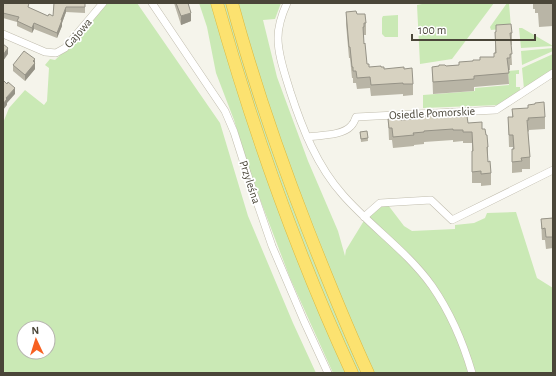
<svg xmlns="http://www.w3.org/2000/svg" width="556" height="376" font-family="'Alegreya Sans',sans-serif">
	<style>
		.green { fill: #cae9b5; fill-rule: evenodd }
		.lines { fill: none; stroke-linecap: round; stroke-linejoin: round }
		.street-casing { stroke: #c1bdae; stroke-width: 8 }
		.highway-casing { stroke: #dcb93f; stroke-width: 13 }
		.street { stroke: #fff; stroke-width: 7 }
		.highway { stroke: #fce270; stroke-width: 12 }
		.wall { fill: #b9b5a6 }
		.shaded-wall { fill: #969387 }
		.building { fill: #d7d2c1; stroke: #969387 }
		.labels { text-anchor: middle; stroke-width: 3.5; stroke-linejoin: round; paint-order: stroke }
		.street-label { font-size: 12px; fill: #4a4639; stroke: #fff }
	</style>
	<rect width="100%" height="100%" fill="#f5f4eb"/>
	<path class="green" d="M107,3h30l83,120 28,93 45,107 23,50h-313v-250l6,-15 16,-18 19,15 3,-4 2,-33 -4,-3 5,-6 5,1 16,-15zM24,328h24v24h-24z
		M199,3h82l-6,16 -12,1 14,57 31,84 30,70 7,25 1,-6 19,-31 13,-11 10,-3 16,21 8,5 43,-2v-4l19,-2 11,-5 2,-5 29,-1 21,66 16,10v85h-220l-43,-95 -40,-105 -16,-53 -18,-47 -9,-46z
		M422,3h72l-42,56 -32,5 -3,-59 5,-1z
		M507,3h2l2,25 -20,2 -1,-3z
		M398,15v22h-13l-3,-3v-16l1,-2z
		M519,28h3l31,18 -32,2z
		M553,48v3l-31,14 -1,-14z
		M553,54v16l-29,19 -2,-21z
		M519,70v4h-3v13h4v3l-20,15 -77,3v-13l52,-4v-3l34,-3 -1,-14z"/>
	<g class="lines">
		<g class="street-casing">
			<path id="street" d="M152,3l73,108 9,21 14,44 24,70 32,75 24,52
				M287,3c-5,11 -9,23 -9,35 0,18 7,36 12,53 12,37 27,75 53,104 28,32 64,56 89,91 18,26 31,56 40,87
				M3,34l42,18 11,1 9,-5 38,-45
				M307,137c13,-2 35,-1 44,-11 2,-2 4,-6 5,-9l140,-7 57,-37
				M364,217l16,-14 51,-3 21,20 101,-50"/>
		</g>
		<g class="highway-casing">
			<path id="highway" d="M217,3c36,127 80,251 135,370
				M232,3c21,77 47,153 76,227 19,48 38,96 60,143"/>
		</g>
		<use href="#street" class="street"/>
		<use href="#highway" class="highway"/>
	</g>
	<path class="wall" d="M3,3l26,5 19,8h5l1,-13h31v10l-19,-1 -4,11v3l-5,12 -23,-9 -2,4 -15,-7v-4l-14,-4z
		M174,3h14l3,18 -10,4z
		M533,3h20v23l-14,1 -1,-14h-3v-4h-2z
		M346,12l20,11v12h-2v3h-1l4,26 2,3h12l3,2h20l9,15v11l-10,1v-2l-32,2 -1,-8 -13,1 -1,-6h-3v-5h-1l-2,-20h-1l-3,-34z
		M496,25l16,8v12h-1l1,20h-2v5h-2l1,14 -35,3v4l-41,3 -1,-27 27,-2 35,-8 1,-4v-21h1z
		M35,63v6l-10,12 -12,-10v-6z
		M512,109l33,8v12l-16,1v1l-1,1 2,25v12h-8v3l-10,1v-24h1v-2h-4l-1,-30h4z
		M452,115l7,1 9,7 14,6 4,6 2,12v11h-1l4,15v12l-10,1v-3h-9v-40h-9v-2l-10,1v-2l-29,2v2l-10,1v1l-21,2 -1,-8h-3l-1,-21 13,1 15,-1z
		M367,131l1,10 -7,1 -1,-10z
		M553,218v30l-7,1 -1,-9h-3l-1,-21z"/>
	<path class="shaded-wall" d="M66,7v5l-4,11v3l-5,12v-5l4,-13z
		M191,13v8l-10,4v-9z
		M34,23v6l-2,4v-5z
		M8,48v6l-5,7v-6z
		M35,59v10l-10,12v-6z
		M15,88v6l-8,9v2l-4,5v-6l3,-6z"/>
	<path class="building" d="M3,3h26l-1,4 20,9 1,-2 4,2 1,-13h31v4h-19l-5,13h1l-5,13 -23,-10 -2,5 -15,-7 2,-4 -16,-4z
		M176,3h12l3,10 -10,3z
		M356,11l1,3h8l1,9h-2v4h-1l1,17 1,-1 2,21h2v3l12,-1v1h3v2l20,-2v2l8,-1 1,16h-10v-1l-32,2 -1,-8 -13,1 -1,-7h-3v-4h-1l-2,-20h-1l-3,-35z
		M511,24l1,9h-2l2,21h-2v4h-3l2,15 -35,3v3l-41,3 -1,-15 7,-1v-1h6l1,1 13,-1v-3l14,-1v-1h7v-3h14v-4h2l-1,-21h1v-7z
		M3,44l5,4 -5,7z
		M24,51l11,8 -2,2 2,2 -10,12 -12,-10z
		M3,80l4,4 1,-2 7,6 -9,10 1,1 -4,5z
		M544,102l1,15 -17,1 1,2h-2l3,37 -9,1 1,3 -10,1v-13h2l-1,-14h-4l-1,-18h5l-1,-8 16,-1v-3l7,-1v-1z
		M452,114v1l7,-1v2h8l1,7 14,-1v7h3l1,6h1l1,12h-1l1,15 2,-1 1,12 -10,1v-3l-9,1v-21h1l-1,-19h-9v-2h-10v-1l-29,2v1l-11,1 1,2 -21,2 -1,-9h-3l-1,-9 13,-1v2l15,-1v-1l6,-1v-1z
		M367,131l1,7 -7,1 -1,-7z
		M553,218v19h-7l-1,-9 -3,1 -1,-10z"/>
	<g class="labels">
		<g class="street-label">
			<text transform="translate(78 33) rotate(-49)" y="4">Gajowa</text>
			<text transform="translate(432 113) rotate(-3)" y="4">Osiedle Pomorskie</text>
			<text transform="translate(250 182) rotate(72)" y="4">Przyleśna</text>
		</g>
	</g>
	<rect width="556" height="376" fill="none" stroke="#4a4639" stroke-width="8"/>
	<g transform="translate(36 340) rotate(356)"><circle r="19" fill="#ffffff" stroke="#b7b5b0"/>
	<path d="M0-3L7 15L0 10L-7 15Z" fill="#f76021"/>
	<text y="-6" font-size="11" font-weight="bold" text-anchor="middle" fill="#4a4639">N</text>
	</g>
	<path d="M412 34v6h123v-6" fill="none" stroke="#4a4639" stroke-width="2"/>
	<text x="418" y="34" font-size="12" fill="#4a4639" stroke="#ffffff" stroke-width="3" paint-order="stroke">100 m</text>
</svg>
